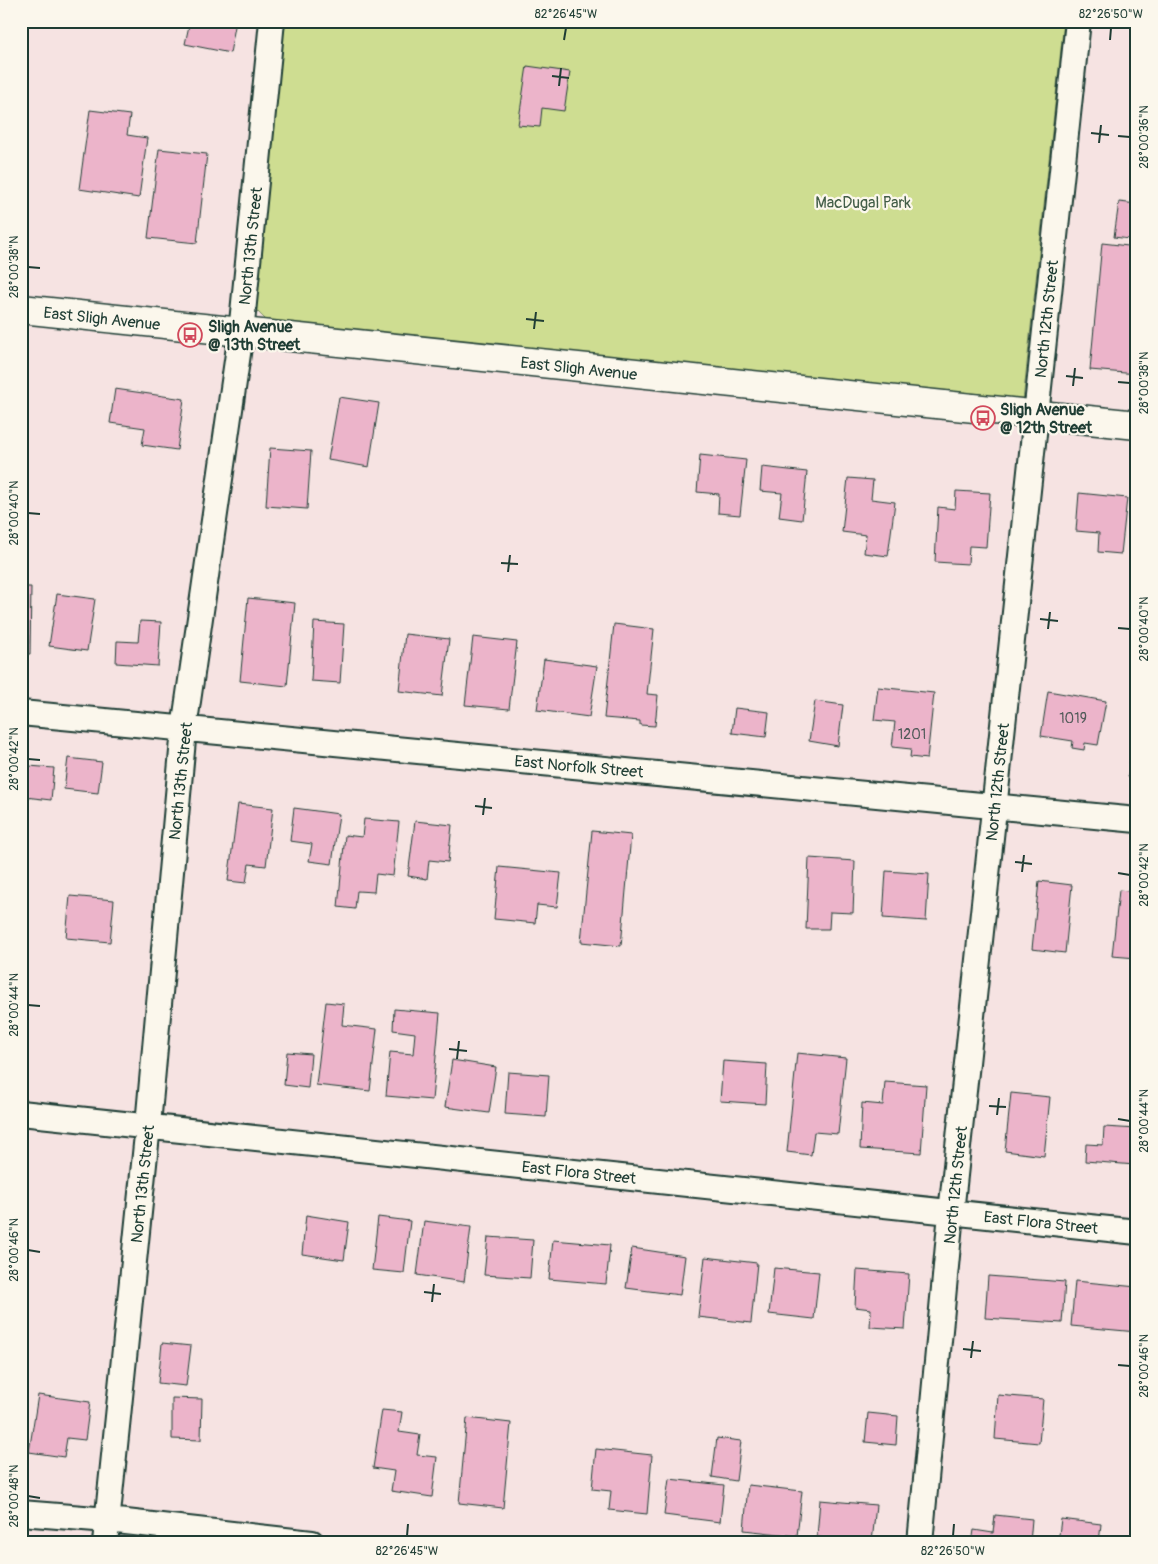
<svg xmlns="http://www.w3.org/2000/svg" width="1158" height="1564" font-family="Pangolin,sans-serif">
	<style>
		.green { fill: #cedd91; stroke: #768d62 }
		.building { fill: #ecb4ca; stroke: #1f3d34 }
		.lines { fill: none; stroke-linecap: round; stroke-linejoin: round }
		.minor-casing { stroke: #1f3d34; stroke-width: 28 }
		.tertiary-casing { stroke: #1f3d34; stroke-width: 31 }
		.minor { stroke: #fbf7ec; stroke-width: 24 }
		.tertiary { stroke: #fbf7ec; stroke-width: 28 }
		.ticks { fill: none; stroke: #1f3d34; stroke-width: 2 }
		.labels { text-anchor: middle; stroke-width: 4.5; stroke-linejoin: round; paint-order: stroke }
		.number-label { font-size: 14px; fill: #525b5a }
		.park-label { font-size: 16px; fill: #425d47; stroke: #fbf7ec }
		.street-label { font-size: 16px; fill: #1f3d34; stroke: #fbf7ec }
		.poi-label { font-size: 16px; font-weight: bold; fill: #1f3d34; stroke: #fbf7ec; text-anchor: start }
		.neatline { fill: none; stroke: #1f3d34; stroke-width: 2 }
		.ticks-label { font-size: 12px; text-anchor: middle; fill: #1f3d34 }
	</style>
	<rect width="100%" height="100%" fill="#f6e3e2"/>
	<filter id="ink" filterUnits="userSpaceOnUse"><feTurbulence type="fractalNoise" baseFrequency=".02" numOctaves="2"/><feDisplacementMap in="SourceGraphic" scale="10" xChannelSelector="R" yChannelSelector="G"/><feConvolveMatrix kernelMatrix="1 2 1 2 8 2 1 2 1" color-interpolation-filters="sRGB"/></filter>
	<g filter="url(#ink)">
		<path class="green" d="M281,21h783l-41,380 -757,-81 -15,-15z"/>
		<path class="building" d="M190,21h46l-6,32 -45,-9z
			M527,66l43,6 -6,39 -22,-3 -2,19 -22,-2z
			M90,110l40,5 -3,20 20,3 -8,60 -60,-9z
			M159,149l48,5 -10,89 -49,-5z
			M1119,202l18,2v36l-23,-3z
			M1102,243l35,4v127l-47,-4z
			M115,389l69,10 -7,51 -35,-5 3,-17 -35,-5z
			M339,397l40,6 -10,64 -41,-7z
			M270,448l41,3 -4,58 -41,-3z
			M700,455l46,5 -6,55 -22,-2 1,-19 -22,-2z
			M762,467l45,5 -5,48 -23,-3 3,-24 -22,-2z
			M848,478l25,2 -2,19 24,3 -7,54 -24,-3 2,-18 -24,-3z
			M956,491l34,2 -4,54 -17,-1 -1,18 -33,-2 3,-55 17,2z
			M1079,493l48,5 -6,56 -23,-2 1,-19 -23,-2z
			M21,587h10l-1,67h-9z
			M57,594l38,5 -8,52 -38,-5z
			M248,598l47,5 -8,83 -47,-5z
			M140,621l21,1 -3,44 -42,-3 1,-22 21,1z
			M314,622l30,2 -4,59 -29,-2z
			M614,624l40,5 -7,65 11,1 -3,31 -15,-1v-4l-36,-3z
			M405,634l44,5 -7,57 -43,-5z
			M473,637l44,5 -8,67 -44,-4z
			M544,659l53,7 -8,51 -52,-7z
			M878,687l56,6 -7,66 -17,-2 1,-8 -19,-2 3,-25 -21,-2z
			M1048,691l58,10 -8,44 -13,-2 -1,7 -12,-2 1,-7 -32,-5z
			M815,701l28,4 -5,41 -29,-5z
			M735,708l34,4 -3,25 -34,-4z
			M1134,715l3,1v62l-9,-1z
			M68,758l34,4 -4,31 -34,-4z
			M29,766l25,2 -3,32 -26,-3z
			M238,804l35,4 -7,58 -17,-2 -3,19 -18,-2z
			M294,808l45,6 -7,50 -23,-3 3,-17 -22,-3z
			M364,819l35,3 -6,54 -17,-2 -2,18 -17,-1 -2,18 -17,-2 7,-72 17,2z
			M415,821l37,4 -4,37 -19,-2 -2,19 -19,-3z
			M592,831l39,4 -10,111 -40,-4z
			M809,858l46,3 -2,52 -23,-1 -1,17h-23z
			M499,867l62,6 -4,34 -20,-2 -2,18 -41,-4z
			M886,871l43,3 -3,47 -43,-3z
			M1039,881l33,4 -7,68 -33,-4z
			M1119,890l18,2v66l-25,-2z
			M70,896l44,4 -4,42 -44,-4z
			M326,1002l18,2 -2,21 35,4 -7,62 -54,-6z
			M394,1009l46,4 -8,87 -46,-4 4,-44 23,2 2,-21 -22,-3z
			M287,1052l24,2 -3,34 -24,-3z
			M797,1053l49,5 -8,76 -24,-2 -3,23 -24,-3z
			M452,1060l44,7 -7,46 -44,-6z
			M723,1061l44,3 -2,40 -45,-3z
			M508,1072l41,3 -3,42 -41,-3z
			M885,1082l41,3 -5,68 -61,-4 2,-46 21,2z
			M1011,1093l39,4 -6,59 -39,-5z
			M1104,1127l33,2 -2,36 -50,-4 1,-17 17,1z
			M306,1215l43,7 -5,38 -42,-6z
			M378,1217l32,4 -6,52 -32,-3z
			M424,1221l47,6 -7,55 -47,-7z
			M488,1237l45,3 -3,38 -46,-3z
			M553,1240l57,5 -4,39 -57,-5z
			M632,1248l53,8 -5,39 -54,-7z
			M705,1257l52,6 -6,60 -53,-6z
			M774,1268l45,4 -5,47 -45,-5z
			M857,1270l52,4 -4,55 -35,-2 1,-18 -16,-2z
			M988,1276l77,6 -3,41 -77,-5z
			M1075,1281l62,6v45l-66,-6z
			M162,1343l29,3 -5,40 -28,-3z
			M38,1395l52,7 -5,38 -18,-2 -3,19 -35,-5z
			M998,1395l45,4 -4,44 -44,-4z
			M172,1398l30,1 -1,41 -29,-1z
			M382,1410l20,2 -3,20 21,3 -3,20 20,2 -5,40 -41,-6 3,-20 -21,-3z
			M868,1413l30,3 -2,29 -31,-3z
			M467,1418l44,5 -8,85 -44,-5z
			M717,1438l24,3 -5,40 -24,-4z
			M596,1449l56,6 -5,59 -38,-4 2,-19 -19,-2z
			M669,1479l55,6 -4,37 -56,-7z
			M748,1485l54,6 -5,45 -53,-6z
			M820,1500l56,5 -4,37 -55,-5z
			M995,1515l37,4 -2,24h-58l2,-13 19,3z
			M1061,1519l40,5 -2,19h-41z"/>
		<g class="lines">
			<g class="minor-casing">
				<path id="minor" d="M21,713l1116,107
					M21,1113l1116,119
					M21,1513l87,7 204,23
					M105,1543l43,-418 36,-396 57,-396 31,-312
					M920,1543l31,-330 127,-1192"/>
			</g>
			<g class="tertiary-casing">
				<path id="tertiary" d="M21,309l1116,116"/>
			</g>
			<use href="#minor" class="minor"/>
			<use href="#tertiary" class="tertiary"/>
		</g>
	</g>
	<path class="ticks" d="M564,40l2,-12M1110,40l1,-12M552,76l17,2M559,86l2,-18M1091,133l18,2M1118,136l12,1M1099,143l2,-18M28,267l12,1M526,319l18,2M534,329l2,-17M1066,376l17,2M1118,382l12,1M1073,386l2,-18M28,513l12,1M501,563l17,1M508,572l2,-17M1040,619l18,2M1118,628l12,1M1048,629l2,-17M28,759l12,1M475,806l17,2M483,815l2,-17M1015,862l17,2M1022,872l2,-17M1118,873l12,2M28,1005l12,1M449,1049l18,2M457,1059l2,-18M989,1106l17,1M997,1115l2,-17M1118,1119l12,2M28,1250l12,2M424,1292l17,2M432,1302l2,-18M963,1349l18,2M971,1358l2,-17M1118,1365l12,1M28,1496l12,2M407,1536l1,-12M953,1536l1,-12"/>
	<defs>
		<g id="bus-ring" transform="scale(1.25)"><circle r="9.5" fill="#fbf7ec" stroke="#d1495b" stroke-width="1.5"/><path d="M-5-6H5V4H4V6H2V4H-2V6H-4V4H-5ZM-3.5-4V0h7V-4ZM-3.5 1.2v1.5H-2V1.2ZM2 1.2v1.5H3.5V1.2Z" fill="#d1495b"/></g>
	</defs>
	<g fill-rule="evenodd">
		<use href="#bus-ring" x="190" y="335"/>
		<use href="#bus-ring" x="983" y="418"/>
	</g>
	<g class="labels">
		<g class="number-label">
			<text x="1073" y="723">1019</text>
			<text x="912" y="739">1201</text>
		</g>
		<g class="park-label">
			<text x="863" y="208">MacDugal Park</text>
		</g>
		<g class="street-label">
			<text transform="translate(250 246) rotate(-84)" y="6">North 13th Street</text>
			<text transform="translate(102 318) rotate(6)" y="6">East Sligh Avenue</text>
			<text transform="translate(1046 319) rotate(-84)" y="6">North 12th Street</text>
			<text transform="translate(579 368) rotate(6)" y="6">East Sligh Avenue</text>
			<text transform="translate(579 766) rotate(5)" y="6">East Norfolk Street</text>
			<text transform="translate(180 781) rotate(-84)" y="6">North 13th Street</text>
			<text transform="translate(997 782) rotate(-84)" y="6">North 12th Street</text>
			<text transform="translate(579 1172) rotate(6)" y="6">East Flora Street</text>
			<text transform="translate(142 1184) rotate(-84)" y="6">North 13th Street</text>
			<text transform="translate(955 1185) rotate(-84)" y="6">North 12th Street</text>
			<text transform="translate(1041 1222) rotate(6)" y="6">East Flora Street</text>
		</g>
		<g class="poi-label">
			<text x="208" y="332">Sligh Avenue<tspan x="208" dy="18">@ 13th Street</tspan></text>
			<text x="1000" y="415">Sligh Avenue<tspan x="1000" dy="18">@ 12th Street</tspan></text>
		</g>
	</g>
	<rect width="1158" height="1564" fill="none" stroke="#fbf7ec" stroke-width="55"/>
	<rect x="28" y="28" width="1102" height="1508" class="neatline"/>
	<g class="ticks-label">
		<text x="566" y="18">82°26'45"W</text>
		<text x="1111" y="18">82°26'50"W</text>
		<text transform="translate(1144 137) rotate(-90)" y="4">28°00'36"N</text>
		<text transform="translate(14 267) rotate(-90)" y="4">28°00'38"N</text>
		<text transform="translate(1144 383) rotate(-90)" y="4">28°00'38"N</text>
		<text transform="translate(14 513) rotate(-90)" y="4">28°00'40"N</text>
		<text transform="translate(1144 629) rotate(-90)" y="4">28°00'40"N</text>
		<text transform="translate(14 759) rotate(-90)" y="4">28°00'42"N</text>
		<text transform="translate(1144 875) rotate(-90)" y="4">28°00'42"N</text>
		<text transform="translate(14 1005) rotate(-90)" y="4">28°00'44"N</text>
		<text transform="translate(1144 1121) rotate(-90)" y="4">28°00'44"N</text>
		<text transform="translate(14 1250) rotate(-90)" y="4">28°00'46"N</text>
		<text transform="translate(1144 1366) rotate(-90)" y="4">28°00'46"N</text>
		<text transform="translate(14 1496) rotate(-90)" y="4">28°00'48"N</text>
		<text x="407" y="1555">82°26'45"W</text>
		<text x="953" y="1555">82°26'50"W</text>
	</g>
</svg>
